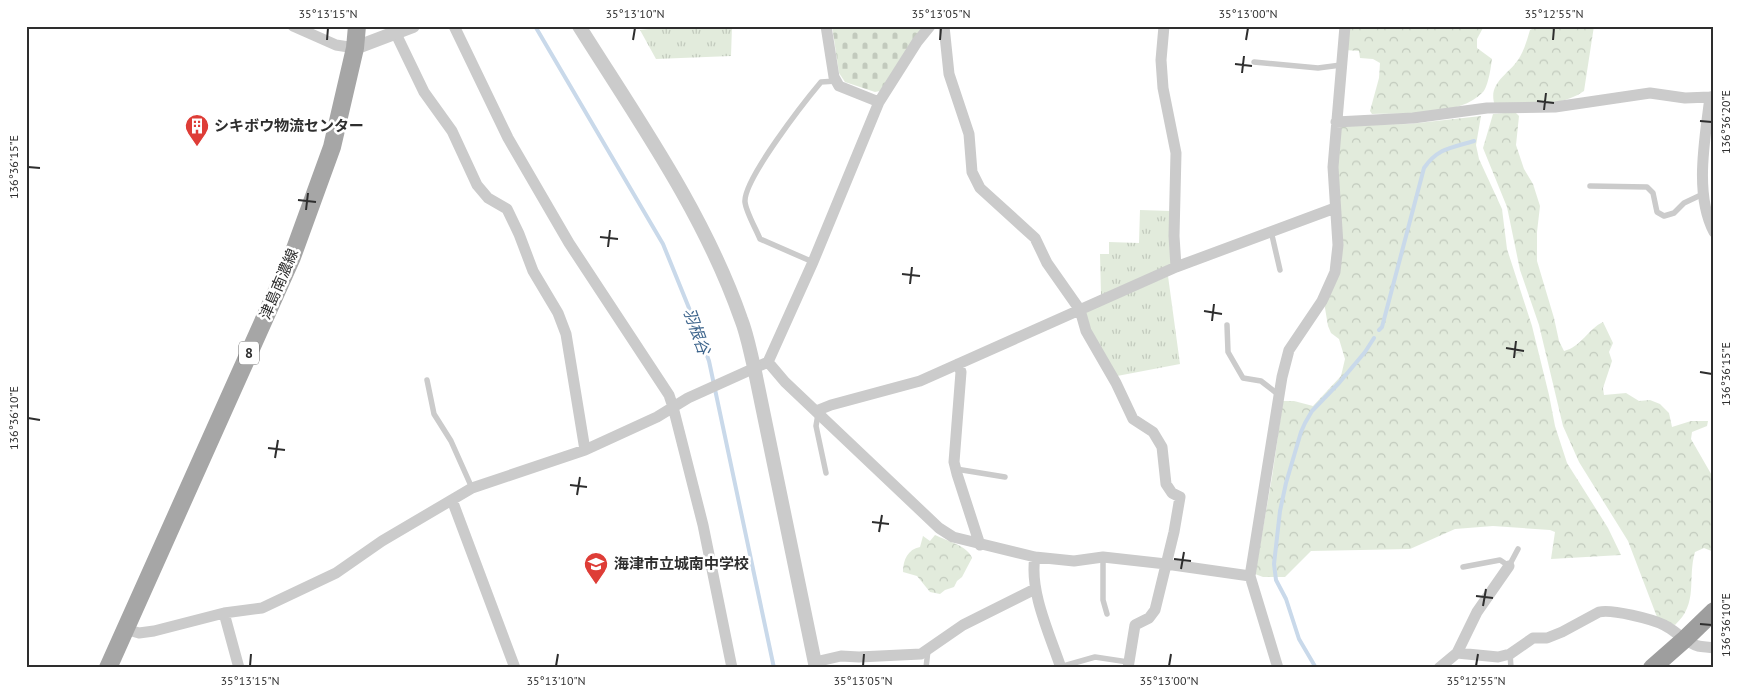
<svg xmlns="http://www.w3.org/2000/svg" width="1740" height="694" font-family="'PT Sans','Noto Sans JP',sans-serif">
	<style>
		.grass { fill: url(#grass-tufts) }
		.forest { fill: url(#forest-crowns) }
		.cemetery { fill: url(#cemetery-stones) }
		.lines { fill: none; stroke-linecap: round; stroke-linejoin: round }
		.stream { stroke: #c9d9ea; stroke-width: 4 }
		.service { stroke: #cbcbcb; stroke-width: 5.5 }
		.minor { stroke: #cbcbcb; stroke-width: 11 }
		.tertiary { stroke: #cbcbcb; stroke-width: 14 }
		.primary { stroke: #a6a6a6; stroke-width: 18 }
		.trunk { stroke: #9e9e9e; stroke-width: 18 }
		.ticks { fill: none; stroke: #2e2e2e; stroke-width: 2 }
		.labels { text-anchor: middle; stroke-width: 5; stroke-linejoin: round; paint-order: stroke }
		.shield { fill: #fff; stroke: #6d6d6d; stroke-width: 1 }
		.shield-label { font-size: 14px; font-weight: bold; fill: #2e2e2e }
		.poi-label { font-size: 15px; font-weight: bold; fill: #2e2e2e; stroke: #fff; text-anchor: start }
		.street-label { font-size: 15px; fill: #2e2e2e; stroke: #fff }
		.water-label { font-size: 16px; font-style: italic; fill: #3f668d; stroke: #fff }
		.neatline { fill: none; stroke: #2e2e2e; stroke-width: 2 }
		.ticks-label { font-size: 12px; text-anchor: middle; fill: #2e2e2e }
	</style>
	<defs>
		<pattern id="grass-tufts" width="24" height="20" patternUnits="userSpaceOnUse" patternTransform="scale(1.25)"><rect width="24" height="20" fill="#e2ebdc"/><path d="M3 7l-1-3M5 7V3M7 7l1-3M15 17l-1-3M17 17v-4M19 17l1-3" fill="none" stroke="#c2cabd"/></pattern>
		<pattern id="forest-crowns" width="20" height="18" patternUnits="userSpaceOnUse" patternTransform="scale(1.25)"><rect width="20" height="18" fill="#e2ebdc"/><path d="M2 6a3 3 0 1 1 6 0M12 15a3 3 0 1 1 6 0" fill="none" stroke="#c2cabd"/></pattern>
		<pattern id="cemetery-stones" width="16" height="16" patternUnits="userSpaceOnUse" patternTransform="scale(1.25)"><rect width="16" height="16" fill="#e2ebdc"/><path d="M2 7V4a2 2 0 0 1 4 0v3zM10 15v-3a2 2 0 0 1 4 0v3z" fill="#c2cabd"/></pattern>
	</defs>
	<rect width="100%" height="100%" fill="#fff"/>
	<path class="grass" d="M675,26h57l-1,30 -75,3 -16,-29z
		M1140,210l31,1 1,53 -71,31 -1,-41h9v-12l30,1z
		M1168,276l12,88 -63,12 -28,-44 -4,-20z"/>
	<path class="forest" d="M1348,26h136l-7,13v9l15,11c-1,8 -4,28 -9,33 -23,25 -79,21 -111,22l-2,-3 9,-33 1,-15 -7,-4 -13,-1 -1,-7 -14,-1z
		M1539,26h55l-10,65c-24,17 -60,13 -89,15 -8,-23 13,-31 23,-46 6,-9 9,-20 12,-30z
		M1515,112l4,4 -3,29 8,24 9,15 7,22 -3,26v29l17,57 5,23 5,10c17,-4 24,-22 39,-29l10,21 -4,9 3,9 -9,27 1,7 22,-2 13,8 11,-1 10,4 9,9 3,14 19,-6h17l-1,5 -15,6 -1,7 23,40v73l-10,-4 -9,4c-8,27 4,51 -20,73l-18,-8 -29,-76 -49,-79 -16,-36 -24,-101 -19,-55 -13,-63 -24,-59 10,-34z
		M1481,116l-5,29 3,14 23,50 5,40 25,77 17,69 6,31 12,37 41,65 13,27 -70,4 4,-27 -5,-2 -57,-4 -38,3 -45,20 -99,2 -26,26h-22l-8,-3 17,-97 11,-76h11l19,5 28,-30 4,-17 -6,-20 -8,-6 -3,-7 -4,-24 13,-29v-105l3,-43 69,-1z
		M935,535c12,6 33,11 37,23l-10,19 -5,4 -3,6 -9,3 -5,4 -10,-2 -13,-16 -14,-4c0,-12 5,-23 17,-25l3,-11 7,5z"/>
	<path class="cemetery" d="M832,26h88l2,2 -42,63 -5,1 -30,-10 -6,-9z"/>
	<g class="lines">
		<path class="stream" d="M535,26l128,218 26,64 20,53 65,307
			M1379,330l3,-3 42,-159c14,-20 27,-20 50,-27
			M1316,668l-17,-29 -13,-40 -10,-19 -2,-16 6,-53 6,-28 15,-51 4,-9 7,-12 27,-28 26,-31 9,-14"/>
		<path class="service" d="M1254,62l64,6 23,-3
			M1590,186l57,1 6,6 4,19 7,4 10,-3 10,-10 19,-9
			M1271,231l9,39
			M813,262l-53,-23c-4,-10 -14,-27 -15,-37 -2,-22 60,-101 76,-120l15,-1
			M1227,325l1,27 15,26 18,3 18,14
			M427,380l7,34 17,27 21,47
			M818,414l-2,12 10,47
			M956,469l49,8
			M1103,557v43l4,14
			M1463,567l37,-7 9,6 9,-17
			M1510,654l1,14
			M1060,667l35,-10 33,5
			M926,668l2,-18"/>
		<path class="minor" d="M293,26l43,19 19,3
			M454,26l54,112 61,105 100,152 4,12 30,118 29,143
			M826,26l8,51 5,9 40,16
			M944,26l5,48 20,60 3,38 8,16 55,50 12,25 33,47 6,21 30,52 17,36 20,13 9,15 4,37 6,9 8,4 -6,35 -19,78 -6,8 -14,7 -7,43
			M1164,26l-3,34 2,28 13,65 -2,83 2,31
			M396,34l28,58 28,39 25,54 11,13 19,11 12,25 14,37 25,42 8,21 19,116
			M1710,97c-5,42 -16,97 4,135
			M1336,122l77,-4 74,-10 68,-1 95,-14 35,5 25,-1 4,-1
			M768,362l17,20 154,146 14,9 82,20 39,4 29,-4 63,7 84,12
			M958,364l3,8 -7,90 3,12 23,71
			M816,411l15,-6 89,-24 256,-114 159,-59
			M452,500l63,168
			M1035,557c-6,34 15,78 26,111
			M224,613l15,55
			M125,629l14,4 15,-2 70,-18 38,-5 74,-35 46,-32 90,-53 113,-38 72,-33 31,-19 80,-36 45,-100 66,-160 38,-60 13,-16
			M1457,653l41,4 12,-3 23,-16h14l15,-6 37,-20c13,-3 53,7 65,13 12,6 21,17 34,21 5,1 11,1 16,2
			M815,662l26,-6 18,1 62,-3 42,-29 72,-36
			M1278,668l-28,-92 32,-199 7,-27 33,-49 13,-29 3,-27 -5,-78 12,-141
			M1439,668l18,-15 20,-41 32,-46"/>
		<path class="tertiary" d="M579,26c59,94 125,187 162,293 6,15 9,32 13,48l62,301
			M355,48l58,-22"/>
		<path class="primary" d="M108,668l184,-411 40,-110 23,-99 2,-22"/>
		<path class="trunk" d="M1652,668l33,-29 29,-28"/>
	</g>
	<path class="ticks" d="M327,40l1,-12M633,40l2,-12M940,40l1,-12M1246,40l2,-12M1553,40l1,-12M1235,64l17,2M1242,73l2,-17M1537,101l17,2M1544,110l2,-17M1700,121l12,1M28,167l12,1M298,200l18,2M306,210l2,-17M600,237l18,2M608,247l2,-17M902,274l18,2M910,284l2,-17M1204,311l18,3M1212,321l2,-17M1506,348l18,3M1514,358l2,-17M1700,372l12,2M28,418l12,2M268,448l17,2M275,458l3,-18M570,485l17,2M577,495l3,-18M872,522l17,2M879,532l3,-17M1174,559l17,2M1181,569l3,-17M1476,596l17,2M1483,606l3,-17M1700,624l12,1M250,666l1,-12M556,666l2,-12M863,666l1,-12M1169,666l2,-12M1476,666l2,-12"/>
	<defs>
		<g id="building-pin" transform="scale(1.25)"><path d="M0 17L-7.5 6A9.5 9.5 0 1 1 7.5 6Z" fill="#de3d37" stroke="#fff"/><path d="M-4-6H4V6H1V3H-1V6H-4ZM-2.5-4.3h1.7v1.8h-1.7ZM.8-4.3h1.7v1.8H.8ZM-2.5-1h1.7V.8h-1.7ZM.8-1h1.7V.8H.8Z" fill="#fff"/></g>
		<g id="school-pin" transform="scale(1.25)"><path d="M0 17L-7.5 6A9.5 9.5 0 1 1 7.5 6Z" fill="#de3d37" stroke="#fff"/><path d="M0-5L7-2L0 1L-7-2ZM-4 1L0 2.5L4 1V4Q0 6-4 4Z" fill="#fff"/></g>
	</defs>
	<g fill-rule="evenodd">
		<use href="#building-pin" x="197" y="126"/>
		<use href="#school-pin" x="596" y="564"/>
	</g>
	<g class="labels">
		<rect class="shield" x="239" y="341.5" width="20" height="23" rx="4"/>
		<g class="shield-label">
			<text x="249" y="358">8</text>
		</g>
		<g class="poi-label">
			<text x="214" y="131">シキボウ物流センター</text>
			<text x="614" y="569">海津市立城南中学校</text>
		</g>
		<g class="street-label">
			<text transform="translate(279 284) rotate(-67)" y="5">津島南濃線</text>
		</g>
		<g class="water-label">
			<text transform="translate(697 331) rotate(70)" y="6">羽根谷</text>
		</g>
	</g>
	<rect width="1740" height="694" fill="none" stroke="#ffffff" stroke-width="55"/>
	<rect x="28" y="28" width="1684" height="638" class="neatline"/>
	<g class="ticks-label">
		<text x="328" y="18">35°13'15"N</text>
		<text x="635" y="18">35°13'10"N</text>
		<text x="941" y="18">35°13'05"N</text>
		<text x="1248" y="18">35°13'00"N</text>
		<text x="1554" y="18">35°12'55"N</text>
		<text transform="translate(1726 122) rotate(-90)" y="4">136°36'20"E</text>
		<text transform="translate(14 167) rotate(-90)" y="4">136°36'15"E</text>
		<text transform="translate(1726 374) rotate(-90)" y="4">136°36'15"E</text>
		<text transform="translate(14 418) rotate(-90)" y="4">136°36'10"E</text>
		<text transform="translate(1726 625) rotate(-90)" y="4">136°36'10"E</text>
		<text x="250" y="685">35°13'15"N</text>
		<text x="556" y="685">35°13'10"N</text>
		<text x="863" y="685">35°13'05"N</text>
		<text x="1169" y="685">35°13'00"N</text>
		<text x="1476" y="685">35°12'55"N</text>
	</g>
</svg>
